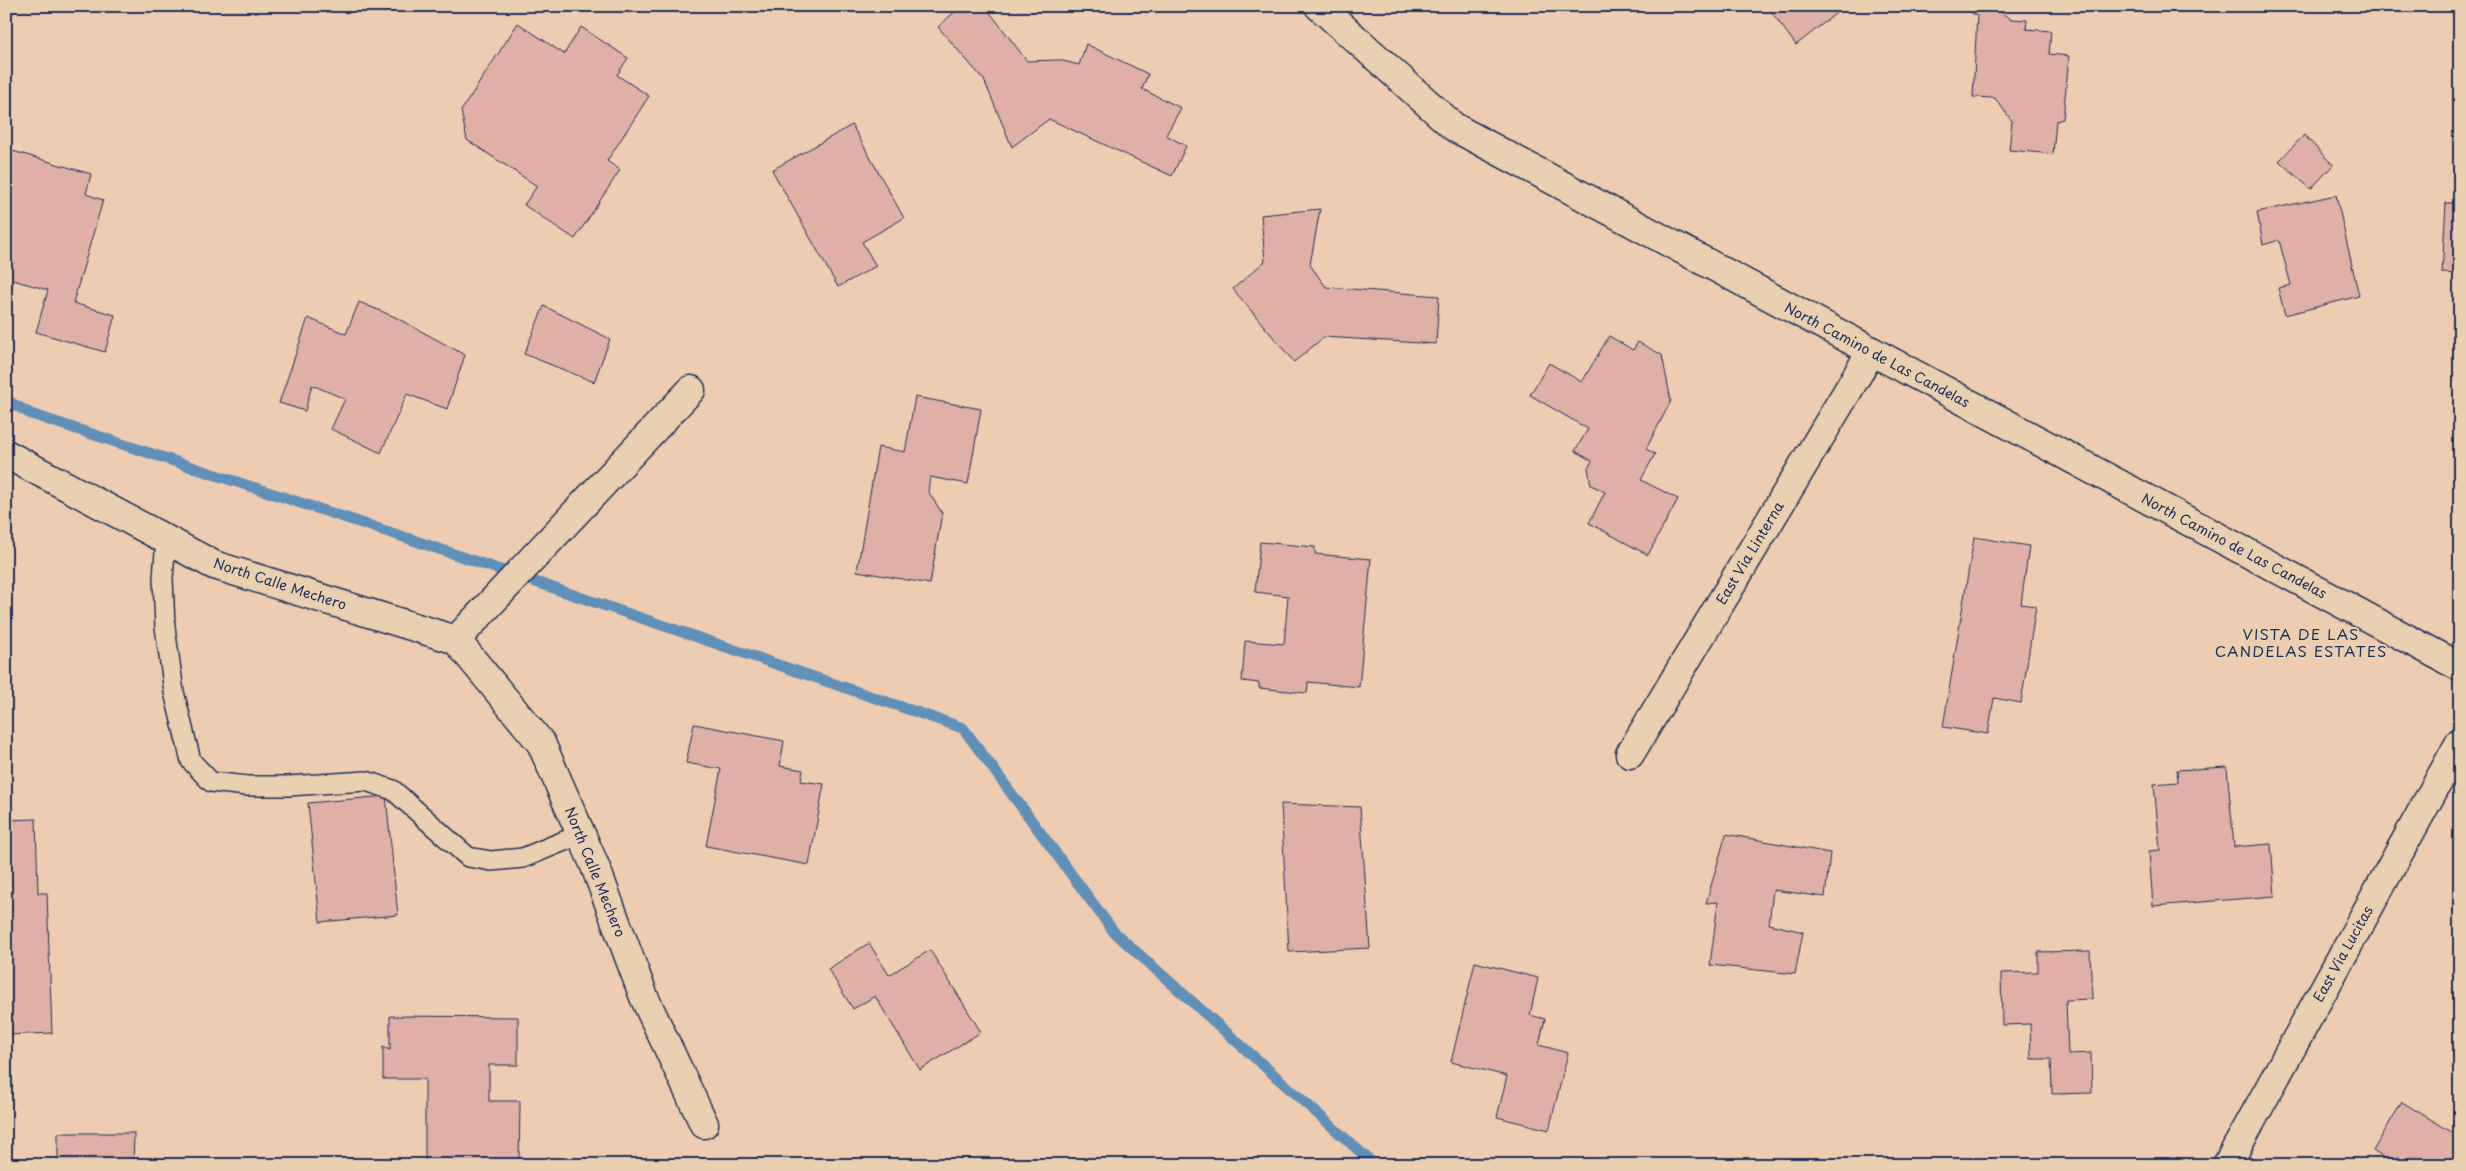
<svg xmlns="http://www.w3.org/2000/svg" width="2466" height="1171" font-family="'Playpen Sans',sans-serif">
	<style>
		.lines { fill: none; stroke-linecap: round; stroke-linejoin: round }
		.stream { stroke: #6190b7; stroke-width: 11 }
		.building { fill: #e0afa8; stroke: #1b2f5e }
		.lane-casing { stroke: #1b2f5e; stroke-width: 22 }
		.street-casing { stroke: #1b2f5e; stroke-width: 31 }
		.lane { stroke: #e8d0b0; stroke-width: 19 }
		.street { stroke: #e8d0b0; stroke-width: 28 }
		.labels { text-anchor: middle; stroke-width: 4; stroke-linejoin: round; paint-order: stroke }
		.street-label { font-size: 14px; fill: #1b2f5e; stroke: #e8d0b0 }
		.neighbourhood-label { font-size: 15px; letter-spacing: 1px; fill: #1b2f5e; stroke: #e8d0b0 }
	</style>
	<rect width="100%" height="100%" fill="#eeccb1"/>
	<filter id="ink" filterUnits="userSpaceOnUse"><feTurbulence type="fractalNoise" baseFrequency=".02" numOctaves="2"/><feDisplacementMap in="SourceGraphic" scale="10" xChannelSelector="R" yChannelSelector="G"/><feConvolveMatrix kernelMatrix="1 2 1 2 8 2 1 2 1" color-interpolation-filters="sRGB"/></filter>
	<g filter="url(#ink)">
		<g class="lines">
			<path class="stream" d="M6,400l25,14 373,123 559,191 151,204 261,233"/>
		</g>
		<path class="building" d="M961,6h24l42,55 32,-1 20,5 7,-21 62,30 -6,15 39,19 -15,27 20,11 -14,30 -123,-57 -37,28 -28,-67 -46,-53z
			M1767,6h76l1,1 -48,38z
			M1961,6h29l21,13 16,1 -1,9 25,2 -2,23 20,2 -6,63 -7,2 -3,33 -44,-4 3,-29 -17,-23 -22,-1 4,-81z
			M518,23l46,31 17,-27 47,31 -11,17 32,21 -42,65 13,9 -45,69 -51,-34 13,-19 -70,-46 -6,-29z
			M852,125l52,93 -42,24 14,24 -38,21 -66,-117z
			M2304,135l29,30 -22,24 -32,-28z
			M6,149l85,25 -5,20 17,6 -30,103 42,12 -10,37 -69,-20 12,-42 -42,-12z
			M2336,195l23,101 -74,19 -7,-27 13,-3 -12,-45 -16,5 -6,-33z
			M2446,203h14v71l-18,-1z
			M1320,209l-10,56 16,22 113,9 -3,48 -112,-7 -30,25 -61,-73 32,-28 -4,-46z
			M359,302l36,15 70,38 -18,54 -40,-15 -26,59 -50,-24 14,-30 -33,-14 -7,26 -26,-8 29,-85 38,16z
			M544,306l66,33 -16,43 -70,-28z
			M1609,336l24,14 5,-8 24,13 9,46 -25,48 9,5 -14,26 37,19 -30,56 -59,-32 16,-31 -14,-7 -3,-17 4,-7 -17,-10 13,-22 -58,-34 19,-32 33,19z
			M915,397l66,12 -13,75 -38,-7 -2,14 14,22 -12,71 -73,-13 21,-124 27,5z
			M1974,537l55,9 -8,58 15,2 -15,97 -27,-5 -6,36 -45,-7z
			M1260,542l55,5v7l56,5 -12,128 -51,-5 -1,11 -48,-5v-5l-17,-2 3,-40 39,3 4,-48 -33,-4z
			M694,724l90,17 -4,25 23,4 -2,11 23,3 -15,81 -103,-19 15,-77 -35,-6z
			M2227,767l7,80 37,-3 4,52 -122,10 -4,-55 11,-1 -6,-66 24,-2 -1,-12z
			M386,796l12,119 -78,7 -12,-119z
			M1281,804l79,3 10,141 -81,4z
			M36,819l2,74h9l5,140 -46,2v-215z
			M1726,834l104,19 -5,44 -52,-7 -4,34 34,8 -8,42 -85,-9 8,-63 -12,1z
			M869,943l20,32 41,-25 51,82 -61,38 -45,-74 -22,13 -25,-40z
			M2090,951l2,48 -26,1 2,54 23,-1 1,40 -40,1 -1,-35h-20l-1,-35 -28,1 -1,-52 37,-1v-20z
			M1475,962l63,16 -8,37 15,4 -6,26 29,8 -19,77 -52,-13 10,-41 -56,-14z
			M390,1016l128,1v48h-29v36h31l-1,63 -94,-1v-84h-42v-32l7,3z
			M2402,1102l58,35v28h-73l2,-4 -16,-10z
			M58,1133h76l-1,32h-75z"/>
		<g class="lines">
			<g class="lane-casing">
				<path id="lane" d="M166,539l-3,39 2,49 9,65 17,69 20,21 36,4h41l78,-5 27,9 75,67 23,4 32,-3 58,-24"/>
			</g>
			<g class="street-casing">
				<path id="street" d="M1319,6l135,121 1006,540
					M6,454l208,111 242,75 85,103 54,123 49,131 60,127
					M456,640l235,-250
					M1630,754l241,-402
					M2227,1165l233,-423"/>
			</g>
			<use href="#lane" class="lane"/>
			<use href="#street" class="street"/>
		</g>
	</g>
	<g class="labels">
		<g class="street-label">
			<text transform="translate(1877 355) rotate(28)" y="5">North Camino de Las Candelas</text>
			<text transform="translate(2234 546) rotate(28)" y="5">North Camino de Las Candelas</text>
			<text transform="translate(1750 553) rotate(-59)" y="5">East Via Linterna</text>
			<text transform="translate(280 584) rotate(18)" y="5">North Calle Mechero</text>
			<text transform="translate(595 872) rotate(68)" y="5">North Calle Mechero</text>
			<text transform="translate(2343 954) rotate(-61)" y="5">East Via Lucitas</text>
		</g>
		<g class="neighbourhood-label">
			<text x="2301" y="640">VISTA DE LAS<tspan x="2301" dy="17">CANDELAS ESTATES</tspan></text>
		</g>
	</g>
	<rect width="2466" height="1171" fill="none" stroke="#e8d0b0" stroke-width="25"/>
	<rect x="12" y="12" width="2441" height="1146" fill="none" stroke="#1b2f5e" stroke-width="2" filter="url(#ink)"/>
</svg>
